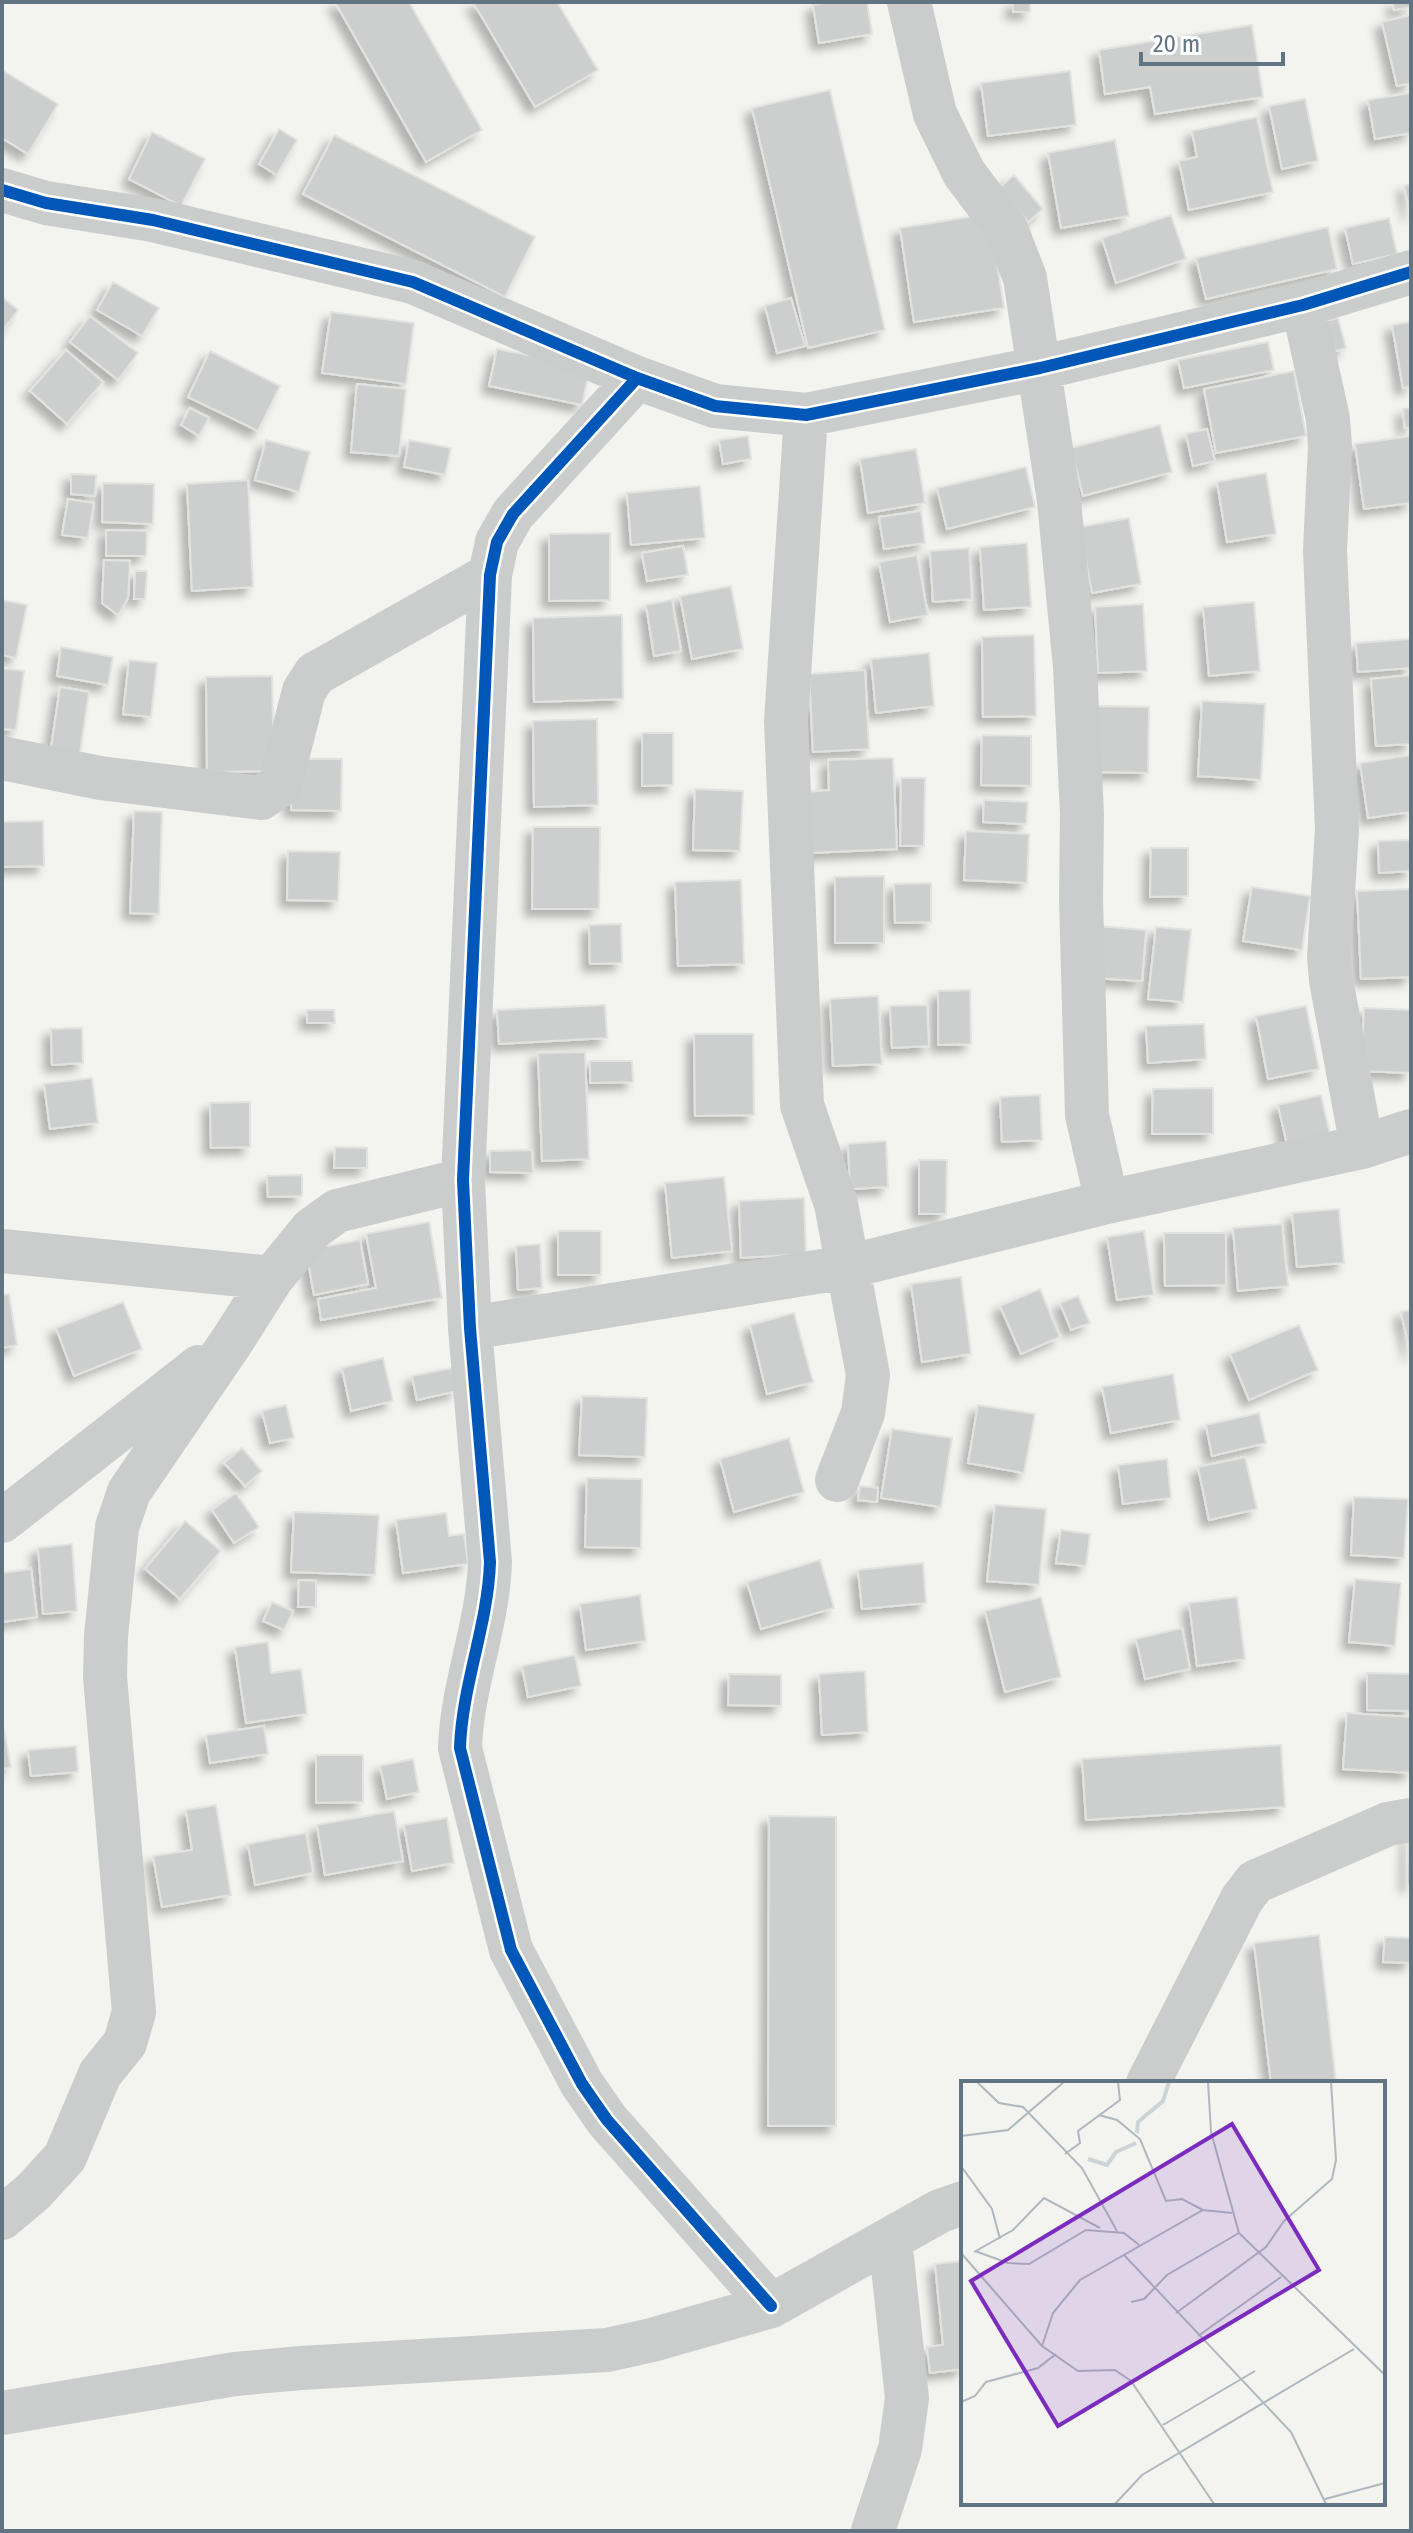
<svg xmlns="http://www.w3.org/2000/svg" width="1413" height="2533" font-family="'Fira Sans Condensed',sans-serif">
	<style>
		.building { fill: #cdcfce; stroke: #e2e2e0; stroke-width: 2; filter: url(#shadow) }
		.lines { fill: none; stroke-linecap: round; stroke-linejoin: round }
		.minor { stroke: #cbcdcd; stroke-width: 44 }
		.cycleway-casing { stroke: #fff; stroke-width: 17 }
		.cycleway { stroke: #0057b8; stroke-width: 12 }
		.inset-river { fill: none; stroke: #ccd4d7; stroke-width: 4 }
		.inset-road { fill: none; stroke: #afb8be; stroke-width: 2 }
		.view { fill: #7b2cbf; fill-opacity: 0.15; stroke: #7b2cbf; stroke-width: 4 }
		.inset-edge { fill: none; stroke: #607483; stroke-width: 4 }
	</style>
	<defs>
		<filter id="shadow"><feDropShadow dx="-7" dy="7" stdDeviation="4" flood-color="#0004"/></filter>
	</defs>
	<rect width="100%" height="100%" fill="#f3f3f0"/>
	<path class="building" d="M335,2h74l73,128 -56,32z
		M473,2h84l41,68 -63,37z
		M831,2h36l5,32 -53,9 -6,-38z
		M1013,2h17v10h-17z
		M1393,2h18v5l-17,3z
		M1411,15v68l-14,3 -15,-64z
		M1252,25l11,72 -108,17 -5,-27 -45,7 -6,-44z
		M2,70l56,34 -30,50 -26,-16z
		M1070,71l6,54 -88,11 -7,-53z
		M830,90l55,240 -77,18 -56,-240z
		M1411,93v40l-36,6 -7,-39z
		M1305,99l13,62 -36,8 -13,-63z
		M1257,117l16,75 -84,18 -10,-49 18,-4 -5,-26z
		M279,129l18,11 -20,35 -18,-11z
		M152,132l53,27 -24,47 -52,-27z
		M334,135l201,102 -30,60 -202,-103z
		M1115,140l14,76 -68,12 -13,-75z
		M1014,175l29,34 -15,13 -29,-34z
		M1411,184v32l-7,-30z
		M989,214l15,94 -90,14 -14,-94z
		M1171,215l15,44 -70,24 -14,-45z
		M1389,218l8,36 -44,10 -8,-36z
		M1328,227l9,42 -131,30 -10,-41z
		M113,282l46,26 -17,28 -45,-26z
		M2,297l16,13 -16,21z
		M791,298l14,48 -28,7 -12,-47z
		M331,312l83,11 -8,61 -84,-11z
		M90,316l48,37 -20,27 -48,-38z
		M1338,318l8,30 -21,6 -7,-31z
		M1411,322v64l-8,2 -11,-63z
		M1268,342l6,28 -90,18 -6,-28z
		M497,349l93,18 -8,38 -93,-19z
		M66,350l37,32 -36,42 -37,-33z
		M210,351l70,35 -22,45 -70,-34z
		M1294,371l12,65 -90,17 -12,-64z
		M357,384l49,5 -7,67 -48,-4z
		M190,408l19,10 -10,18 -18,-11z
		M1411,408v19l-6,1 -2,-19z
		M1160,425l12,47 -89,24 -12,-48z
		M1207,429l8,32 -22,5 -7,-32z
		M748,436l3,23 -28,5 -4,-24z
		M1411,436v67l-47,6 -9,-65z
		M266,440l44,12 -11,40 -44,-12z
		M409,440l42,8 -6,27 -41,-8z
		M916,449l9,54 -57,10 -8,-54z
		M1026,467l9,40 -88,22 -10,-41z
		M1266,473l10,61 -49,8 -10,-60z
		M71,474l25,1 -1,21 -24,-2z
		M248,480l5,107 -61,4 -5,-107z
		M103,483l51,1 -1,40 -51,-2z
		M700,486l5,52 -74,7 -4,-52z
		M68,499l26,4 -6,35 -26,-3z
		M921,511l4,32 -41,6 -5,-32z
		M1129,518l12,66 -49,9 -12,-66z
		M106,530l41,1 -1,25h-40z
		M610,533v67l-61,1v-67z
		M1027,543l4,64 -47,3 -4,-63z
		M683,546l5,29 -41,6 -5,-28z
		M969,548l3,51 -39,3 -3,-51z
		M917,555l11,60 -38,7 -11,-60z
		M104,560l26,1 -2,37 -10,17 -16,-12z
		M135,571h12l-2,28h-11z
		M731,586l12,63 -51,10 -12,-63z
		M2,600l25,5 -11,53 -14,-3z
		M672,600l9,51 -27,5 -8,-51z
		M1254,602l6,69 -51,5 -6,-69z
		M1143,604l4,67 -49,2 -3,-66z
		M622,615l1,84 -89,3 -1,-84z
		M1034,635l2,81 -53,1 -1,-80z
		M1411,639v29l-53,4 -2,-29z
		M61,647l52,10 -5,28 -51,-9z
		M929,653l5,53 -58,7 -5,-54z
		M129,660l28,3 -6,54 -28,-3z
		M2,668l22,3 -8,59 -14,-1z
		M865,670l4,79 -56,3 -4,-78z
		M1411,675v69l-35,2 -5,-67z
		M272,676l2,95 -67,1 -1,-95z
		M60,687l29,5 -9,61 -29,-5z
		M1202,701l63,3 -4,76 -63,-4z
		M1097,706l52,1 -1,66 -52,-1z
		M597,719l1,86 -64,2 -1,-86z
		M642,733h31v52l-31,1z
		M982,735l49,1v50l-50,-1z
		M1411,755v57l-43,6 -8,-55z
		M893,758l4,91 -88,4 -2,-61 22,-2 -1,-30z
		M292,759h50l-1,52 -50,-1z
		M901,778h24l-1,68h-24z
		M695,789l48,2 -3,60 -47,-1z
		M984,800l44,2 -2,22 -43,-2z
		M134,811l28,1 -3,102 -29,-1z
		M43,821l1,45 -42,1v-45z
		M533,827h67l-1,82h-67z
		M966,831l63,3 -2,49 -63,-3z
		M1411,840v31l-32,2 -1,-32z
		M1151,848h37v48l-38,1z
		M288,851l52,1 -2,49 -51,-1z
		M884,876v67h-49v-66z
		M741,880l3,84 -66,2 -3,-84z
		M931,883v39l-36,1 -1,-39z
		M1252,887l58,9 -8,54 -59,-9z
		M1411,889v88l-50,2 -4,-88z
		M621,924l1,39 -32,1 -1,-39z
		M1096,926l50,4 -4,51 -49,-3z
		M1156,927l35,3 -8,72 -35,-3z
		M970,990l1,54 -33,1v-54z
		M878,996l4,68 -49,2 -3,-67z
		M605,1005l2,33 -108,6 -2,-34z
		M927,1005l2,41 -37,2 -2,-42z
		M1306,1006l13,63 -51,10 -12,-63z
		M1364,1008l47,2 -1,63 -49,-2z
		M307,1010h27l1,13h-28z
		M1204,1024l2,35 -58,4 -2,-37z
		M82,1028l1,35 -31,2 -1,-36z
		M694,1034h59l1,81 -59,1z
		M585,1052l4,107 -47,2 -4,-108z
		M590,1061h42l1,21 -43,1z
		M92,1078l6,45 -48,6 -6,-45z
		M1213,1088v46h-61l1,-45z
		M1040,1095l2,45 -40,2 -2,-45z
		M1321,1095l10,44 -43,10 -10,-44z
		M250,1102v45l-39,1 -1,-45z
		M886,1141l2,46 -38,2 -2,-45z
		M335,1147l32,1v20h-33z
		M532,1150l1,23 -43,-1v-21z
		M919,1160h28l-1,54h-27z
		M302,1175v21l-34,1 -1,-21z
		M724,1177l8,74 -60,7 -7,-75z
		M804,1198l2,56 -65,4 -2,-57z
		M1339,1209l5,54 -47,4 -5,-54z
		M429,1222l13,76 -121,22 -3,-21 58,-11 -10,-54z
		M1282,1224l6,62 -50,5 -5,-63z
		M558,1231h43v44h-43z
		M1144,1231l10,64 -37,5 -10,-63z
		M1164,1233h62v52l-61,1z
		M360,1240l8,44 -54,11 -8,-45z
		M540,1244l2,44 -24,2 -2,-44z
		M961,1277l10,77 -49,8 -11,-78z
		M1040,1289l20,48 -39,17 -21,-48z
		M9,1294l8,51 -15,3v-53z
		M1078,1296l12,27 -19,7 -11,-27z
		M123,1302l19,47 -68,27 -18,-48z
		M1411,1310v45l-10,-43z
		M794,1313l19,69 -46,12 -17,-69z
		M1299,1325l19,45 -69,30 -19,-46z
		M383,1358l10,43 -42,10 -9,-43z
		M452,1368l5,23 -40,9 -5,-24z
		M1173,1374l7,46 -69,13 -9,-46z
		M582,1396l65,2 -2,59 -66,-2z
		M286,1405l8,33 -24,5 -8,-32z
		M978,1405l57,9 -11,59 -56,-10z
		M1259,1413l7,30 -54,13 -6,-31z
		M892,1429l60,9 -11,69 -60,-9z
		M789,1438l15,54 -70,20 -14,-53z
		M242,1448l20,23 -17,15 -21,-23z
		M1245,1457l12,52 -48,11 -11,-53z
		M1167,1459l4,39 -48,6 -5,-39z
		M587,1478l55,1 -1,69 -56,-1z
		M860,1486l18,2 -1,14 -19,-2z
		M236,1493l23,34 -25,16 -22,-33z
		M1354,1497l54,2 -4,59 -53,-3z
		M995,1505l51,4 -7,76 -52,-4z
		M294,1512l85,3 -4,60 -84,-3z
		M446,1513l3,23 15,-2 4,30 -65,9 -7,-53z
		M185,1521l36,30 -41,48 -35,-30z
		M1061,1530l29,4 -4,32 -30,-3z
		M72,1544l5,67 -34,3 -5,-66z
		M820,1560l14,48 -73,21 -14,-47z
		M923,1563l3,40 -64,6 -4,-39z
		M31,1569l6,48 -35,5v-49z
		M1355,1579l46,4 -6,63 -46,-4z
		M299,1580l17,1v26h-18z
		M640,1595l6,46 -60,9 -6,-46z
		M1041,1597l20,80 -56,15 -20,-81z
		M1237,1597l8,62 -48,7 -8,-63z
		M272,1602l21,9 -9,19 -21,-9z
		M1182,1628l8,41 -45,10 -9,-40z
		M268,1642l3,31 30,-4 6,45 -61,9 -11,-76z
		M575,1655l6,31 -53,11 -6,-31z
		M865,1671l3,61 -46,3 -3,-61z
		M1367,1673l44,1v37l-44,-1z
		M729,1674l52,1v31l-53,-1z
		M1347,1713l64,4v56l-68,-4z
		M2,1720l9,47 -9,2z
		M264,1726l4,28 -58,9 -4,-28z
		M1281,1745l4,62 -199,13 -4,-61z
		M76,1746l2,26 -47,4 -3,-26z
		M316,1755h47v47l-47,1z
		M413,1759l6,33 -32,7 -7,-33z
		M216,1805l15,90 -69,12 -9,-51 39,-6 -6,-40z
		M394,1811l9,50 -78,14 -8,-50z
		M769,1816l67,1v309h-68z
		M447,1818l7,45 -42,8 -8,-46z
		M306,1833l7,40 -58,12 -7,-41z
		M1408,1835l3,1v49h-4z
		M1319,1935l17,148h-65l-17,-140z
		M1385,1937l26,1v25l-28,-1z
		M963,2261v108l-33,4 -3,-26 16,-2 -8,-81z"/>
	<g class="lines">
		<path class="minor" d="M909,2l26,112 29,59 42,56 19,49 34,223 16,166 7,147 -1,85 6,216 20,87
			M2,190l44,13 107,17 260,62 224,96 78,28 91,9 234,-47 263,-63 108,-33
			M1303,305l25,114 2,27 -5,104 12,280 -8,127 2,23 31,167
			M637,378l-124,136 -16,28 -7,33 -27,605 7,148 20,234c-2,63 -28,123 -30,186l51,202 71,134 25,36 164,186
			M806,415l-20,306 16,384 34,99 32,171 -5,38 -26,67
			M2,758l98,20 161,20 19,-13 24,-94 11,-17 175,-99
			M2,1251l270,27
			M470,1328l377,-61 260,-65 255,-55 49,-16
			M2,1521l197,-154
			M1148,2083l94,-184 13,-17 133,-58 23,-4
			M2,2218l31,-26 32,-35 35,-83 25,-31 9,-31 -29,-335 1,-41 11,-109 12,-35 103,-151 40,-63 40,-49 25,-18 126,-31
			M2,2413l233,-39 66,-6 306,-18 45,-10 119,-34 169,-95 23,-8
			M873,2531l27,-82 7,-51 -17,-159"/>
		<g class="cycleway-casing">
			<path id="cycleway" d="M2,190l44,13 107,17 260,62 224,96 78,28 91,9 234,-47 263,-63 108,-33
				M637,378l-124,136 -16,28 -7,33 -27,605 7,148 20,234c-2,63 -28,123 -30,186l51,202 71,134 25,36 164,186"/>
		</g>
		<use href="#cycleway" class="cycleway"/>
	</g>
	<g transform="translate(961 2081)">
		<rect width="424" height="424" fill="#f3f3f0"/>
		<path class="inset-river" d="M176,52l1,-11 25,-21 6,-19M127,78l19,6 9,-13 20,-9"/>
		<path class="inset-road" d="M16,1l22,21 24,4 59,61 35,63M247,1l3,50 28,101 146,142M138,34l18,5 23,19 26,62 16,-2 21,11M0,55l47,-6 56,-48M104,73l15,-11 -2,-12 42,-31 -2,-18M0,85l31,43 8,30M14,170l33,12 21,1 57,-34 38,3 15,12M13,171l39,-22 31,-32 56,30M0,172l81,93 36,25 37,-1 16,11 83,123M163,174l167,177 35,72M170,221l13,-3 23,-24 72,-42M215,232l90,-66 18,-26 48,-42 4,-19 -5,-78M237,255l83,-59M81,265l11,-33 27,-33 123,-70 29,3M0,321l14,-6 11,-14 52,-14 18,-14M202,344l92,-54M364,418l60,-16M154,423l27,-29 212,-126"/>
		<path class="view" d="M271,43l87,146 -261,156 -87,-145z"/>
		<rect width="424" height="424" class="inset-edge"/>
	</g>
	<rect width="1413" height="2533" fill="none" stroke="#607483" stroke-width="8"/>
	<path d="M1141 52v12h142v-12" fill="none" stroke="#607483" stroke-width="4"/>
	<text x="1153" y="52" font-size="24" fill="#607483" stroke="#ffffff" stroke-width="6" paint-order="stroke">20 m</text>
</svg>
